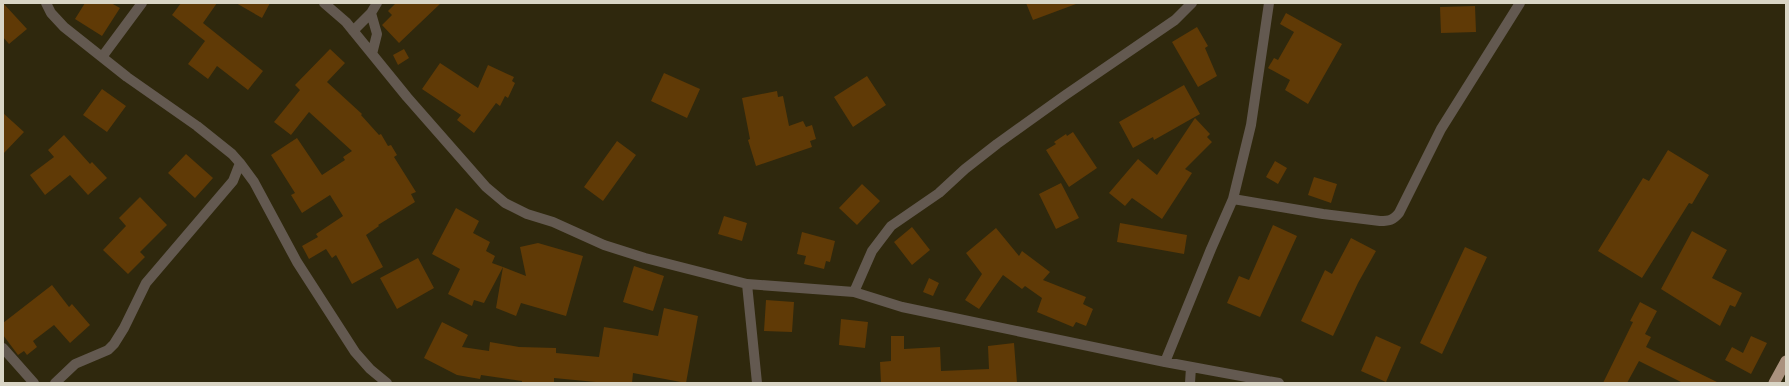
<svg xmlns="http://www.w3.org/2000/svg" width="1789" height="386" font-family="'Alegreya Sans',sans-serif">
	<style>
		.building { fill: #603a06 }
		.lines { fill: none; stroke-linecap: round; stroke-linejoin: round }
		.minor { stroke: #635950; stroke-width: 10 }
		.trunk { stroke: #aa927e; stroke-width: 11 }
	</style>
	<rect width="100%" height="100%" fill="#2f280d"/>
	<path class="building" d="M3,3l24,26 -18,15 -6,-7z
		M85,3h26l9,5 -18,28 -27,-17z
		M181,3h36l-14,20 60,48 -15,19 -31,-24 -9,13 -20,-15 17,-23 -33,-26z
		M236,3h34l-8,15z
		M396,3h45l-42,40 -17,-18 10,-10 -4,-4z
		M1026,3h50v1l-43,16z
		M1475,6l1,26 -35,1 -1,-26z
		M1286,13l56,31 -34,60 -23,-14 5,-10 -22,-12 6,-10 4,2 16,-28 -14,-8z
		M1197,27l11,19 -3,2 12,28 -19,11 -26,-45z
		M330,49l15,14 -18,19 35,32 -1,1 18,20 2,-1 7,12 3,-1 6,10 -3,2 22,35 -5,2 4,8 -37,23 1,1 -13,9 17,32 -31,17 -16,-29 -4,3 -6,-9 -17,10 -7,-13 16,-9 -2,-3 27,-18 -13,-21 -28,18 -11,-18 4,-2 -24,-38 26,-17 25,37 23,-15 -2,-3 9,-6 -43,-39 -18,23 -17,-13 26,-32 -5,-5z
		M404,49l5,9 -11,7 -5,-10z
		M440,63l38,25 10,-23 26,12 -2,4 3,2 -7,15 -3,-2 -5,10 -4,-3 -22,30 -17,-13 4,-5 -39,-26z
		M664,73l36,16 -13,29 -36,-17z
		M867,76l19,29 -33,22 -19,-30z
		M1184,85l16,29 -46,26 -1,-3 -20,11 -14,-26z
		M102,89l24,17 -19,26 -24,-17z
		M777,91l1,6 5,-1 6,30 14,-5 3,6 6,-2 4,14 -6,2 2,6 -56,19 -8,-26 2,-1 -8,-41z
		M3,113l21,19 -21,22z
		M1195,118l15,16 -3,3 5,5 -27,27 7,4 -30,46 -30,-21 -7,8 -16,-13 29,-34 19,16z
		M1073,132l24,36 -28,19 -23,-37 10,-6 -2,-2 12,-8 1,2z
		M64,135l26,29 2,-2 15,16 -19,17 -18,-20 -25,20 -15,-20 24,-18 -6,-7z
		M617,141l19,14 -33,46 -19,-14z
		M1668,150l41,25 -17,29 -3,-1 -47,75 -44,-27 45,-73 6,3z
		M186,154l27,24 -18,20 -27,-25z
		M1275,161l12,7 -9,16 -12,-7z
		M1314,177l23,7 -6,19 -23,-8z
		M1061,183l18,35 -23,11 -17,-35z
		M862,184l18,17 -23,24 -18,-17z
		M140,197l27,28 -27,27 5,5 -17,17 -25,-24 23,-24 -7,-8z
		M456,208l23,13 -6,12 17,9 -4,9 9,5 -3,7 11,4 -19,36 -10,-3 -2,6 -24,-12 12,-25 -28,-15z
		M724,216l23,7 -5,18 -24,-7z
		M1120,223l67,12 -3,19 -67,-12z
		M1273,225l24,11 -37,81 -33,-14 12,-27 10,4z
		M912,227l18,23 -18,15 -18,-23z
		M996,228l23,28 3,-5 28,21 -7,8 43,17 -3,7 10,5 -7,17 -10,-4 -3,5 -36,-15 5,-14 -17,-12 -3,3 -19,-14 -24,34 -14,-9 17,-26 -16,-21z
		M1692,231l35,19 -15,28 30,15 -7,14 -5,-2 -10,21 -59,-37z
		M802,232l33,9 -5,21 -4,-1 -2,8 -20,-5 2,-8 -9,-2z
		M1351,238l25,13 -18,32 -25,53 -32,-15 24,-51 7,4z
		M538,243l45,13 -17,60 -45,-13 -5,13 -20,-8 7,-41 23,9 -6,-29z
		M1465,247l22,10 -45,97 -22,-11z
		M418,258l16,30 -37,21 -17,-31z
		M634,266l30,10 -11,35 -30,-9z
		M929,278l10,5 -6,13 -10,-4z
		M52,285l17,22 3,-3 18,21 -20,18 -16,-18 -21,16 4,6 -10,8 -3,-4 -6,4 -15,-20v-12z
		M766,300l28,2 -2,30 -28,-1z
		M1640,302l17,9 -12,23 6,3 -5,10 73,36h-36l-44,-22 -12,22h-24l30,-61 -3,-1z
		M664,308l34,8 -12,67 -53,-10 -1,10h-26l-52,-5v5h-32v-2l-41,-6 -1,4 -23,-4 -33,-17 18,-36 26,13 -6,12 27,4 1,-9 29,5 37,1v5l43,4 5,-30 54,9z
		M841,319l27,3 -3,26 -26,-3z
		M891,336h13v13l36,-2 1,24 48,-2 -1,-23 26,-3 3,40h-136l-1,-21 11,-1z
		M1376,336l25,11 -15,35 -25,-11z
		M1751,336l16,7 -16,31 -26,-14 7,-13 11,6z"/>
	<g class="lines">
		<path class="minor" d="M46,3l5,10 13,14 63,50 70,49 35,28 8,9 14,19 43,80 58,90 15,17 17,14
			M324,3l22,19 61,75 79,90 19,16 22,11 26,8 51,23 41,13 102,26 107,8 48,15 263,55 114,21
			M371,13l6,21 -5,20
			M353,31l18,-18 6,-10
			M102,57l40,-54
			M1233,199l90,15 57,7c10,0 13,-1 19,-8l42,-84 79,-126
			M747,284l10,99
			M854,292l18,-41 19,-25 48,-33 26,-24 32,-25 67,-48 111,-76 17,-17
			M3,348l31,35
			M1165,362l46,-113 22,-50 18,-74 18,-122
			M55,383l20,-19 33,-14 6,-6 10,-16 22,-45 87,-102 7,-18
			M1190,383l1,-16"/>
		<path class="trunk" d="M1774,383l12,-22"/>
	</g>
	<rect width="1789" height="386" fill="none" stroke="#d9d5c5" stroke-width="8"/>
</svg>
